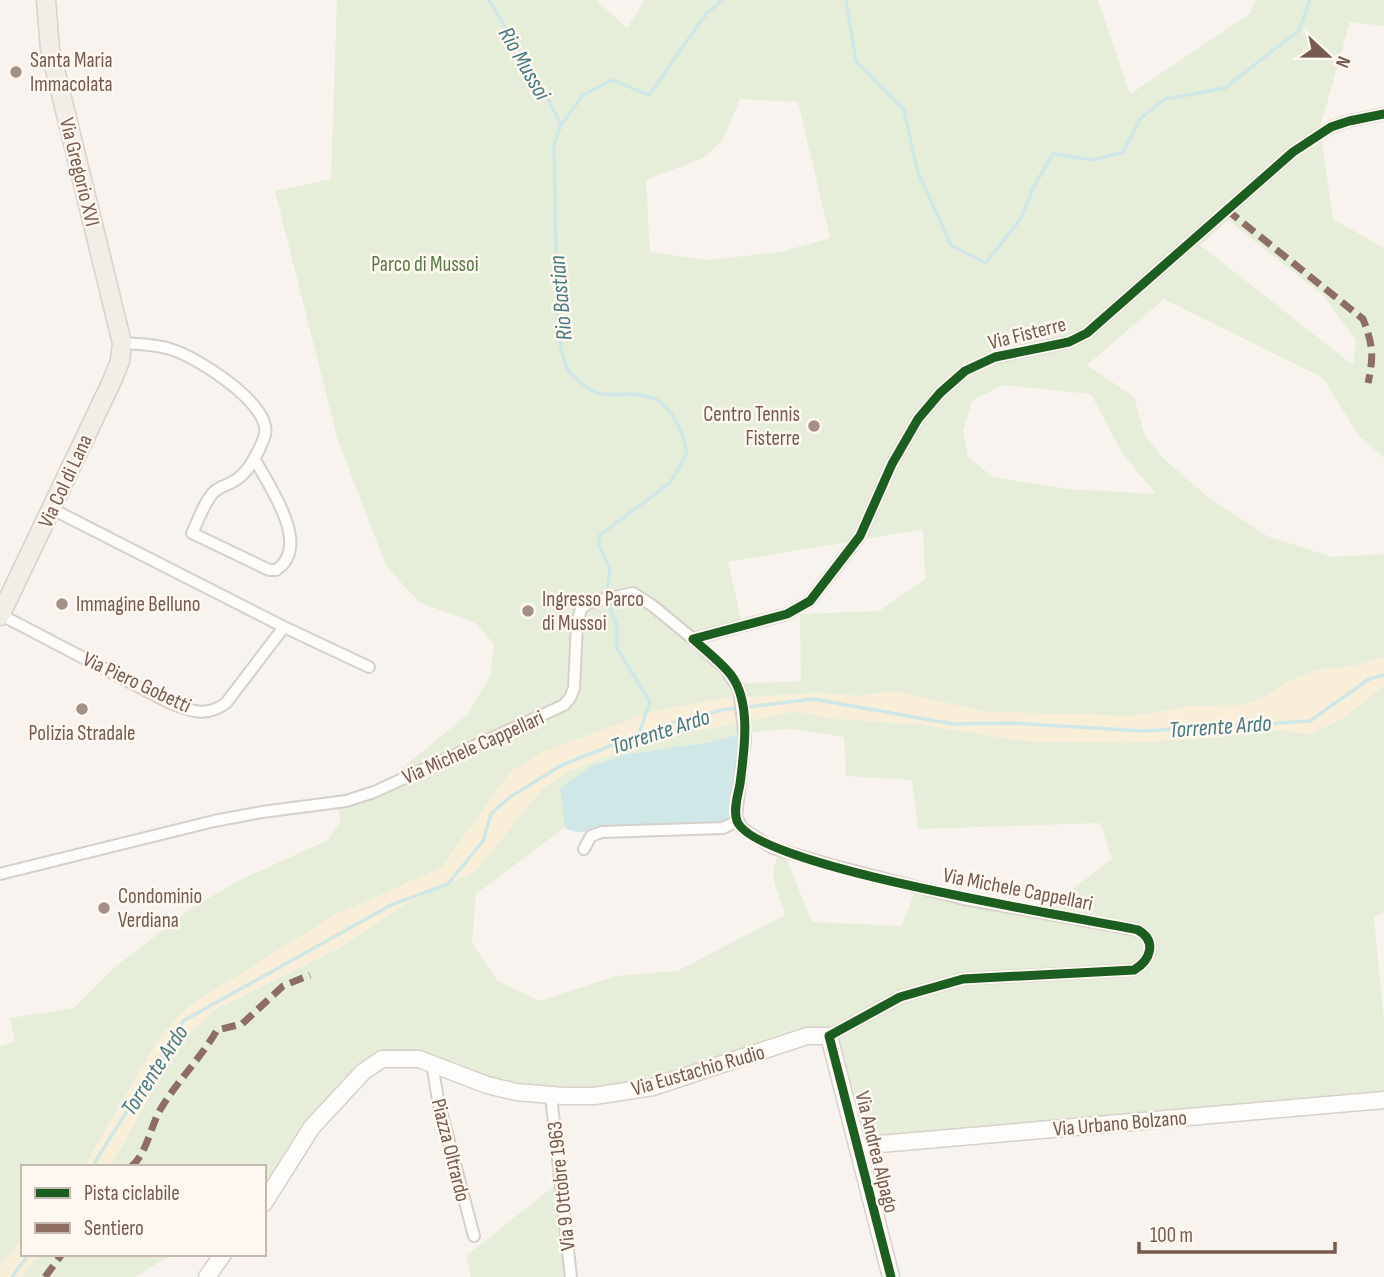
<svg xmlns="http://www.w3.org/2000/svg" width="1384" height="1277" font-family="'Sofia Sans Condensed',sans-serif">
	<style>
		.green { fill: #e6eed9; fill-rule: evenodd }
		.sand { fill: #f9efd9 }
		.water { fill: #d0e7e8 }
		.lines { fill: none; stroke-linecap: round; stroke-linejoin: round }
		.stream { stroke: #d0e7e8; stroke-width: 3.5 }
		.street-casing { stroke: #d6d0ca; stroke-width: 14 }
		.secondary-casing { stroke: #d8d0ca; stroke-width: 19 }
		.primary-casing { stroke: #d9d0cb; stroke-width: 21 }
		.street { stroke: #fefdfc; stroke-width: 10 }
		.secondary { stroke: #fefdfc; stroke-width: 16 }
		.primary { stroke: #f2ede7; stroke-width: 18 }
		.quiet { stroke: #8d6e63; stroke-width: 7; stroke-dasharray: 14 7; stroke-linecap: butt }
		.cycleway-casing { stroke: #fef8f1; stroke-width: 13 }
		.cycleway { stroke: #1b5e20; stroke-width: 9 }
		.poi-dot { fill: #a49086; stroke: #fef8f1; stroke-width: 2.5 }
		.labels { text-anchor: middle; stroke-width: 5; stroke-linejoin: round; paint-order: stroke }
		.poi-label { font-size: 21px; fill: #765a4e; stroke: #fef8f1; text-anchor: start }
		.street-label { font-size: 21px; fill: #765a4e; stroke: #fef8f1 }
		.park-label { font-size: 21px; fill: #597b46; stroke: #fef8f1 }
		.water-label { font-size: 23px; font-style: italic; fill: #457b81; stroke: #fef8f1 }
	</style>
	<rect width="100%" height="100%" fill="#f8f3ee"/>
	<path class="green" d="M337,0h259l31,28 18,-28h453l32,94 121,-81 4,-13h129v26l-34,-4 -30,106 13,91 51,29v210l-26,-23 -35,-57 -159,-79 -77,66 47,32 11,39 19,23 44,38 59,39 65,21 52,-3v104l-35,9 -31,3 -32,12 -20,15 -23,8 -50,1 -58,10 -149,-4 -92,-21 -37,5 -38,-3 -100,6 -68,13 -140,59 -70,97 -110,49 -171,120 -76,130h-61v70l-23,30v-221l15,-4 -5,-24 64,-10 41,-41 75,-58 50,-29 88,-40 13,-19 -6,-23 53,-18 80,-66 22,-38 4,-32 -19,-21 -56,-21 -33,-36 -49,-128 -62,-247 56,-12zM740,99l58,3 32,136 -49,14 -74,8 -57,-8 -4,-72 57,-22 20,-18zM1228,220l95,75 33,45 -3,25 -153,-120zM1003,385l88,9 31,59 34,41 -88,-5 -75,-12 -25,-20 -5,-26 9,-30zM923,529l2,50 -46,32 -79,3 1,67 -72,3 -45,-44 58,-17 -14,-61z
		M1384,686v226l-10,5 10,102v87l-530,43 -27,-121 -174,55 -52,9 -90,-3 -111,-34 -25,11 -69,73 -42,61v-33h-154l69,-123 37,-35 126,-63 61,-41 73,-35 65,-80 28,-19 58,-23 56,-18 23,-1 90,-18 32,7 96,7 101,16 228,-7 28,-4 28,4 31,-14zM792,729l52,8 2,39 66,4 6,49 182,-6 12,36 -59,45h-71l-66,-14 -15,36 -89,-4 -30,-74c-17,31 -5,36 3,67l-108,56 -61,5 -76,25 -42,-20 -26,-38 4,-49 88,-66 27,-62 33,-11 85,-13 40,-10z
		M559,1182l8,95h-96l-5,-21z
		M39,1254h134l-38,23h-113z"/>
	<path class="sand" d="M1384,658v28l-44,34 -31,14 -28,-4 -66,8 -92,5 -98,-2 -101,-16 -96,-7 -32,-7 -90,18 -23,1 -56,18 -58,23 -28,19 -64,80 -74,35 -61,41 -126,63 -37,35 -67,120 -2,3h-26l76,-130 27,-30 144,-90 110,-49 70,-97 34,-20 106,-39 68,-13 100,-6 38,3 37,-5 92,21 149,4 58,-10 50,-1 23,-8 20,-15 33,-12 30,-3z
		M23,1237v17h16l-17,23h-22v-10z"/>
	<path class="water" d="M749,732l-14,93 -159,7 -11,-4 -5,-40 31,-22 33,-11 85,-13z"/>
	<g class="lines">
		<path class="stream" d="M489,0l56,93 16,32
			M846,0l10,61 48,49 13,60 34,75 35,18 35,-45 13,-32 19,-32 41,6 29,-8 18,-34 24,-19 60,-11 74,-58 11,-30
			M638,736l12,-34 -33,-54v-22l-11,-28 4,-29 -12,-26 2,-8 70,-52 17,-30c-4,-20 -15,-49 -37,-56 -26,-9 -48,8 -71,-16 -4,-3 -9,-7 -11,-12 -8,-15 -9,-36 -11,-53l-3,-172 7,-19 22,-30 29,-15 37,15 57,-81 16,-14
			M92,1167l91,-146 208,-116 57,-21 35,-43 8,-27 19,-17 52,-32 99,-39 61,-16 91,-11 140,25 60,-1 130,8 167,-10 59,-42 15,-4
			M12,1277l17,-23"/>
		<g class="street-casing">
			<path id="street" d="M122,343c16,1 33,1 48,6 26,7 107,58 94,89 -6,15 -15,35 -30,43 -6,4 -13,5 -19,10 -11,10 -16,29 -23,42l77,37h7c37,-24 -8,-85 -22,-112
				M1,615l167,87c22,9 38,16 58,1l58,-76 -232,-118
				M284,627l85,40
				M693,639l94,-25 23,-13 50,-65 32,-72 26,-45 22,-26 25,-22 30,-14 74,-15 18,-9 206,-181 38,-25 18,-6 35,-7
				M584,849l7,-13 11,-4 121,-4 14,-7
				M0,874l214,-53 48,-9 84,-11 28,-9 190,-87 6,-7 4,-10 3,-65 4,-14 7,-6 45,-10 20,13 40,33 33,31 13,19 6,50 -9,78 7,12 30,19 58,17 133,34 174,31c19,11 13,30 -4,40l-171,9 -63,18 -71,39
				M432,1063l6,37 36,136
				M551,1096l20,181"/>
		</g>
		<g class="secondary-casing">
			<path id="secondary" d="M857,1146l527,-46
				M264,1203l48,-76 51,-55 19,-13h37l68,26 29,7 47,4h31l59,-9 154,-51h22l62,241
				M207,1277l16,-23"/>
		</g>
		<g class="primary-casing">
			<path id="primary" d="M0,616l112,-235 8,-20 2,-18 -72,-294 -4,-49"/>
		</g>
		<use href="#street" class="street"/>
		<use href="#secondary" class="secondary"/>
		<use href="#primary" class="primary"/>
		<path class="quiet" d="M1227,210l136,109c10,26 11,37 5,64
			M131,1167c16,-14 19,-39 29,-57 17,-29 41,-52 57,-80l25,-6 41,-38 27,-11
			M45,1277l17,-23"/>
		<g class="cycleway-casing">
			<path id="cycleway" d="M693,639c12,11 28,23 38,36 21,28 13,77 9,109 -2,11 -7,26 -3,37 18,47 341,96 401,109 19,11 13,30 -4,40l-171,9 -63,18 -71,39 62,241
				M693,639l94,-25 23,-13 50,-65 32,-72 26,-45 22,-26 25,-22 30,-14 74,-15 18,-9 206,-181 38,-25 18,-6 35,-7"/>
		</g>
		<use href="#cycleway" class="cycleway"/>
	</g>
	<g class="poi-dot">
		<circle cx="16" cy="72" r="7"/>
		<circle cx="814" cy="426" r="7"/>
		<circle cx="62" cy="604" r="7"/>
		<circle cx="528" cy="611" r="7"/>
		<circle cx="82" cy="709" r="7"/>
		<circle cx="104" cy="908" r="7"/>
	</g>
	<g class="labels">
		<g class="poi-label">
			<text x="30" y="67">Santa Maria<tspan x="30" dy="24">Immacolata</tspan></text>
			<text x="800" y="421" text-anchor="end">Centro Tennis<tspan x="800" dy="24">Fisterre</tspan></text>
			<text x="542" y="606">Ingresso Parco<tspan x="542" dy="24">di Mussoi</tspan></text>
			<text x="76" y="611">Immagine Belluno</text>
			<text x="82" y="740" text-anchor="middle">Polizia Stradale</text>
			<text x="118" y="903">Condominio<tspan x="118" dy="24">Verdiana</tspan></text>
		</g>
		<g class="street-label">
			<text transform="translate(80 172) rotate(76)" y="7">Via Gregorio XVI</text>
			<text transform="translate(1027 333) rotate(-14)" y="7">Via Fisterre</text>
			<text transform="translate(65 481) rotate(-65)" y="7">Via Col di Lana</text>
			<text transform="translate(137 682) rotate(25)" y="7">Via Piero Gobetti</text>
			<text transform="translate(473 747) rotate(-24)" y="7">Via Michele Cappellari</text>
			<text transform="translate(1018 889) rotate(11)" y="7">Via Michele Cappellari</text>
			<text transform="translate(698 1070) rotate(-16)" y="7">Via Eustachio Rudio</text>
			<text transform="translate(1120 1123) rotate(-5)" y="7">Via Urbano Bolzano</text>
			<text transform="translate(451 1150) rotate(76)" y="7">Piazza Oltrardo</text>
			<text transform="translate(877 1152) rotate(76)" y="7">Via Andrea Alpago</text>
			<text transform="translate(561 1186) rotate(-96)" y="7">Via 9 Ottobre 1963</text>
		</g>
		<g class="park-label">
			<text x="425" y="271">Parco di Mussoi</text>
		</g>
		<g class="water-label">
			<text transform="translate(525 63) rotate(60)" y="8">Rio Mussoi</text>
			<text transform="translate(560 298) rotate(-95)" y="8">Rio Bastian</text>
			<text transform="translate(1220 726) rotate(-4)" y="8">Torrente Ardo</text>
			<text transform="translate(660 731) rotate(-18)" y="8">Torrente Ardo</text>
			<text transform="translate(154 1070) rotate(-57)" y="8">Torrente Ardo</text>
		</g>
	</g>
	<rect x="21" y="1165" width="245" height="91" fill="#fef8f1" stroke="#c8b9b0" stroke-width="2"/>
	<rect x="35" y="1188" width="35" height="10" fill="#1b5e20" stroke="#c8b9b0" stroke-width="2"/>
	<text x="84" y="1200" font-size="21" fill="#765a4e">Pista ciclabile</text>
	<rect x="35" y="1223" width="35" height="10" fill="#8d6e63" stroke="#c8b9b0" stroke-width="2"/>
	<text x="84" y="1235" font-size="21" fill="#765a4e">Sentiero</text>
	<g transform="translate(1328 56) rotate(112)" stroke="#fef8f1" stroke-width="5" paint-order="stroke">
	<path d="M0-5L12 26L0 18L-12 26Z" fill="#765a4e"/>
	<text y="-10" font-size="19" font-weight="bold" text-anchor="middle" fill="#765a4e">N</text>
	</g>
	<path d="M1139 1242v10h196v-10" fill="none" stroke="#765a4e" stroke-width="3.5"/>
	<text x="1150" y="1242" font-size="21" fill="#765a4e" stroke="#fef8f1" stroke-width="5" paint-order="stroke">100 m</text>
</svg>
